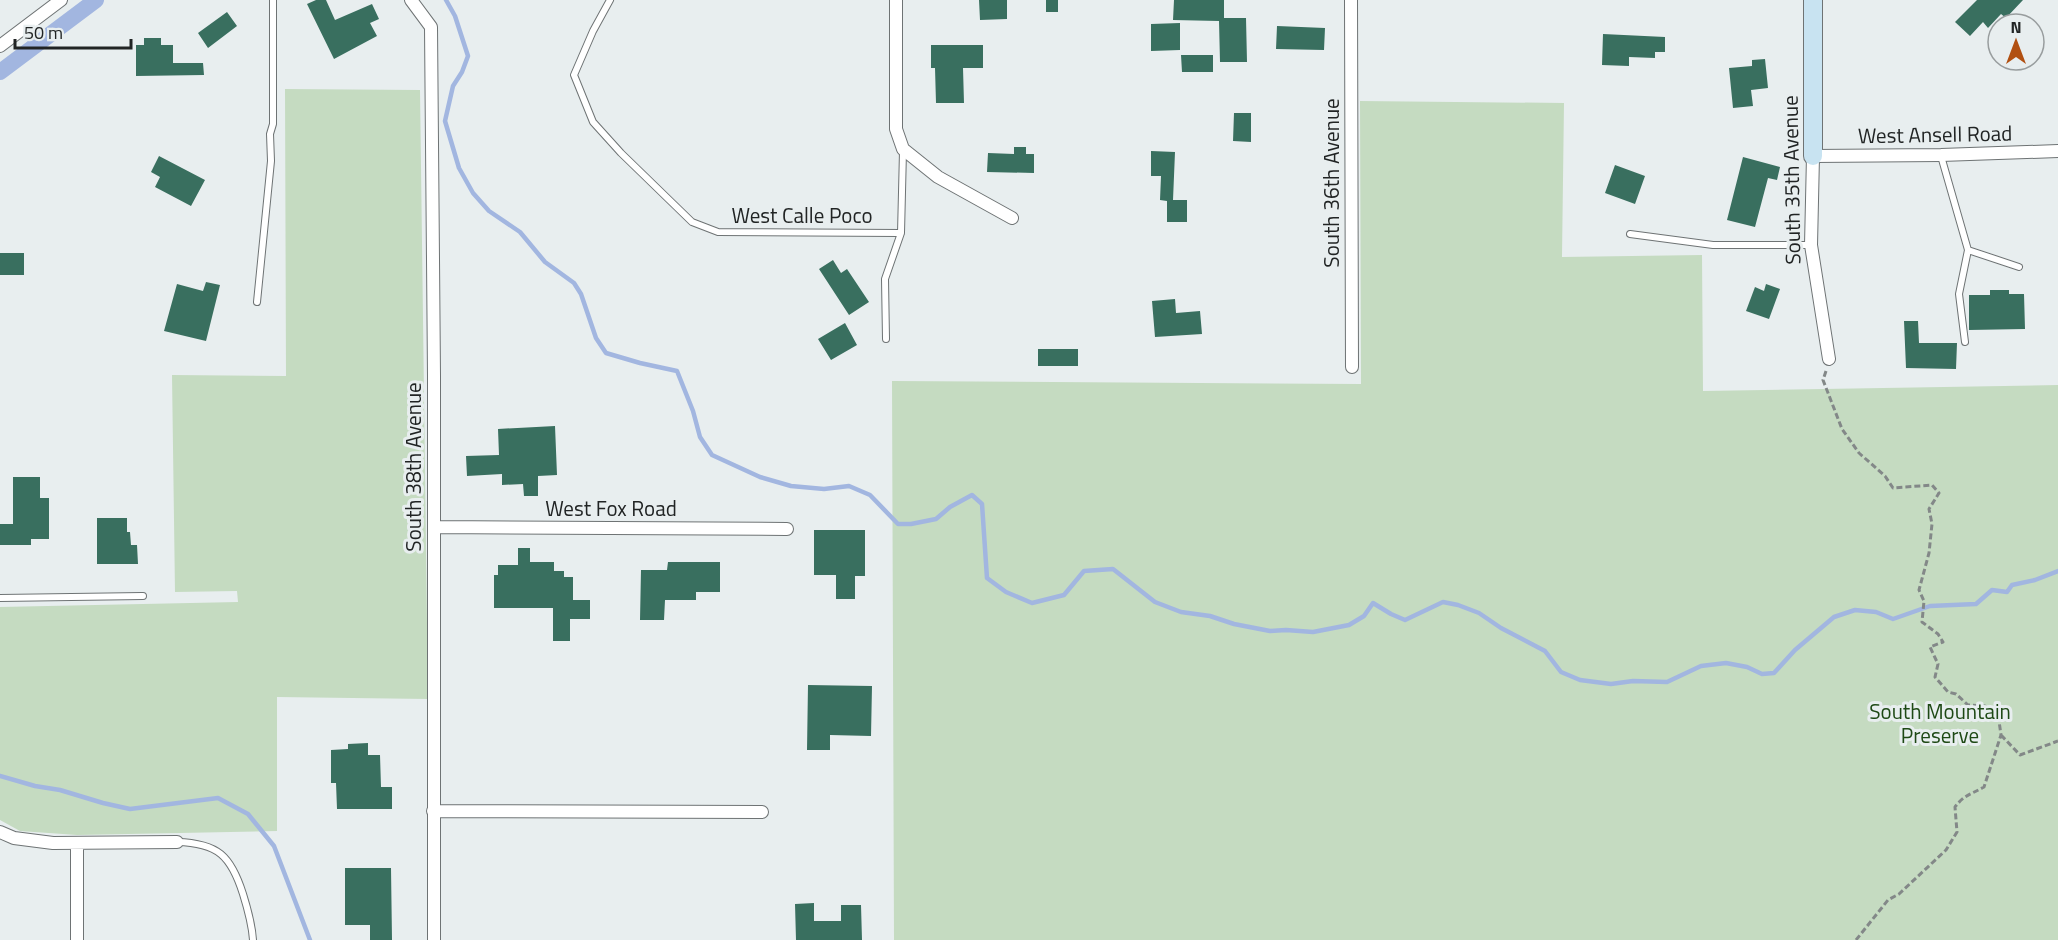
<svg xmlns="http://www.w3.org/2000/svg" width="2058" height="940" font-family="'Titillium Web',sans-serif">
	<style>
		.green { fill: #c5dbc1 }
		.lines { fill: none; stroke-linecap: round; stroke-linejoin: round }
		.stream { stroke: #a2b6e0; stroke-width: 4.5 }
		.canal { stroke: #a2b6e0; stroke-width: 16 }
		.building { fill: #396f5f }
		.lane-casing { stroke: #6e7374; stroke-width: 8 }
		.street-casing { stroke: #6e7374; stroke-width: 14 }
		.secondary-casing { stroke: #6e7374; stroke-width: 20 }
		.path { stroke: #838888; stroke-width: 3; stroke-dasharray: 6 3; stroke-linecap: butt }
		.lane { stroke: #fff; stroke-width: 6 }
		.street { stroke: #fff; stroke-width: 12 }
		.secondary { stroke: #c8e3f1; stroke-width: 18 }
		.labels { text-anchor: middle; stroke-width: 6; stroke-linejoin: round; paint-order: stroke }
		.street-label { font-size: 21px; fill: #212424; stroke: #e8eeef }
		.park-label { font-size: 21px; fill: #1e4915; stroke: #e8eeef }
	</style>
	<rect width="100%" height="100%" fill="#e8eeef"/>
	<path class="green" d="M285,89l135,1 8,609 -151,-2v134l-200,4 -57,-4 -20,-11v-213l238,-5 -1,-11 -62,1 -3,-217 114,1z
		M1360,101l204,2 -2,154 140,-2 1,136 355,-6v555h-1164l-2,-559 469,3z"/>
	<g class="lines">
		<path class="stream" d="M446,0l9,16 13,40 -6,16 -9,14 -8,35 14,47 14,25 16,18 31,21 25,30 29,21 7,11 15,44 10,15 34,10 37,8 16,40 7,26 12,18 48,22 31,9 33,3 25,-3 21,9 28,29h13l25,-5 14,-12 22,-12 10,9 5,74 19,14 26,11 32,-8 20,-24 29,-2 42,33 26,10 29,4 24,8 36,7 16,-1 27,2 36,-7 15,-9 9,-13 18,11 14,6 38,-18 15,3 21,8 22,15 44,23 16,21 19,8 31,4 22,-3 34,1 34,-16 25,-3 21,4 15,7 12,-1 21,-23 39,-33 21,-7 21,2 17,7 37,-13 46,-2 16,-14 15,2 5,-7 23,-5 23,-9
			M0,776l35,10 25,4 43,13 27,6 88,-11 30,16 26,32 36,94"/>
		<path class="canal" d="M0,72l96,-72"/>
	</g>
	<path class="building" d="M316,0h10l9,20 37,-16 7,15 -9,4 7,13 -43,23 -27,-55z
		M979,0h28v19l-27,1z
		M1046,0h12v12h-12z
		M1174,0h50v18h22l1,44h-27l-1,-41 -46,-1z
		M1977,0h46l-17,18 -5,-4 -13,14 -5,-6 -13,14 -15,-14z
		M227,12l10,14 -29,22 -10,-15z
		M1180,23v27l-29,1v-27z
		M1277,26l48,2 -1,22 -48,-1z
		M1603,34l62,3v15h-10v6l-26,-1v9l-27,-1z
		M144,38h17v7h12v18h30l1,12 -68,1v-31h8z
		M931,45h52v23h-20l1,35h-28l-1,-35h-4z
		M1181,55h32v17h-31z
		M1765,59l3,29 -17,2 2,16 -20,2 -4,-40 23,-2v-6z
		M1234,113h17v29l-18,-1z
		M1014,147h12v7h8v19l-47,-1 1,-19 26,1z
		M1151,151l24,1 -2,48h14v22h-20v-21l-7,-1 1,-24h-10z
		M159,156l46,24 -14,26 -36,-19 5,-10 -9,-5z
		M1743,157l37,10 -3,13 -9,-2 -13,49 -28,-7z
		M1615,165l30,11 -10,28 -30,-11z
		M0,253h24v22h-24z
		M833,260l8,13 6,-4 22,33 -20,13 -30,-46z
		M206,282l14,3 -14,56 -42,-10 13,-47 26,7z
		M1766,284l14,5 -11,30 -23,-8 9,-24 9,4z
		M1990,290h19v4h15l1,35 -56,1v-35h21z
		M1175,299l1,14 24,-2 2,23 -47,3 -3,-36z
		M1904,321h14l1,22h38l-1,26 -50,-1z
		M845,323l12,22 -26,15 -13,-21z
		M1038,349h40v17h-40z
		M555,426l2,49 -19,1v20h-14l-1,-12 -21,1v-11l-35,2 -1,-20 33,-1 -1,-26z
		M13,477h27v21h9v41h-18v6h-31v-21h13z
		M97,518h30v14h3l1,13h6l1,19h-41z
		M814,530h51v46h-10v23h-19v-24h-22z
		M518,548h12v14h24v9h10v6h9v23h17v19h-20v22h-17v-33h-59v-33h4v-10h20z
		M668,562h52v30h-24v8h-31l-1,20h-24l1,-50h26z
		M808,685l64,1 -1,50 -41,-1v15h-23z
		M368,743v12h12l1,32h11v22h-55l-1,-26h-5v-33l17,-1v-5z
		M345,868h46l1,72h-22v-15h-25z
		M814,903v18h27v-16h20l1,35h-66l-1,-36z"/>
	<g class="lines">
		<g class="lane-casing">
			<path id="lane" d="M610,0l-17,31 -19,44 19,47 28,31 71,69 26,10 183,1
				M1941,156l27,94 -9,44 6,48
				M1630,234l83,11h98
				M1968,250l51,17
				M257,302l14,-141 -1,-27 3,-10v-124
				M886,339l-1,-60 16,-46 2,-82
				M0,598l143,-2
				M177,842c41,1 54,14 66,52 5,16 9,30 10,46"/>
		</g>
		<g class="street-casing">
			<path id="street" d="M411,0l20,27 3,349v564
				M896,0v129l7,20 35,28 74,41
				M1351,0l1,367
				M0,46l61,-46
				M1829,359l-18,-114 2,-89 128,-1 117,-4
				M434,527l353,2
				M433,811l329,1
				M0,832l14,6 39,5 124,-1
				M77,843v97"/>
		</g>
		<g class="secondary-casing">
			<path id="secondary" d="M1813,156v-156"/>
		</g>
		<path class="path" d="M1826,371l-3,9 19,49 17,24 26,23 8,12 39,-3 7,8 -10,16 3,15 -3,29 -10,37 5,11 -2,21 16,12 5,8 -13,5 8,17 -3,13 13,15 8,2 12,11 17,1 14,15 2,14
			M2001,735l19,20 38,-14
			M1856,940l32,-40 11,-6 47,-44 11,-18 -2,-25c10,-13 15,-12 29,-20l17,-52"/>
		<use href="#lane" class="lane"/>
		<use href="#street" class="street"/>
		<use href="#secondary" class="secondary"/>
	</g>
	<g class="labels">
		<g class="street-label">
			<text transform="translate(1935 135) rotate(-1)" y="7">West Ansell Road</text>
			<text transform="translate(1792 180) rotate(-91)" y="7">South 35th Avenue</text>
			<text transform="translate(1332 183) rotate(-90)" y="7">South 36th Avenue</text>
			<text x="802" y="223">West Calle Poco</text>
			<text transform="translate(414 467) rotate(-90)" y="7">South 38th Avenue</text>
			<text x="611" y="516">West Fox Road</text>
		</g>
		<g class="park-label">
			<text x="1940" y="719">South Mountain<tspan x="1940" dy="24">Preserve</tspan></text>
		</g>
	</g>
	<g transform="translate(2016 42)"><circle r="28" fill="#e8eeef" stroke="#989d9e" stroke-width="1.5"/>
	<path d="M0-4.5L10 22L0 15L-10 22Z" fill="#b15011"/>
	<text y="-9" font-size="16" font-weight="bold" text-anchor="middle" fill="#212424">N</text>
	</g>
	<path d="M15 39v9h116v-9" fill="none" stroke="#212424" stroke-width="3"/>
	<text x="24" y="39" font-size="18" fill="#212424" stroke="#e8eeef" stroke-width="4.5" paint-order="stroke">50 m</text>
</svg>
